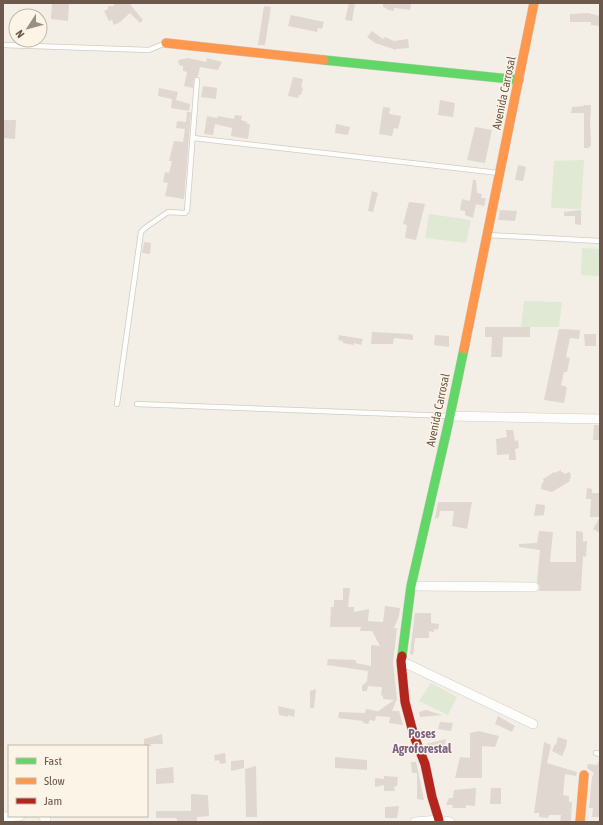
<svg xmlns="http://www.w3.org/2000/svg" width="603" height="825" font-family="'Asap Condensed',sans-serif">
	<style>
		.green { fill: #dfe9d3 }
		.building { fill: #dfd7d0 }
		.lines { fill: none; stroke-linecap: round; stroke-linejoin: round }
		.lane-casing { stroke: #d1cbc4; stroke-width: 6 }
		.street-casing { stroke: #d1cbc4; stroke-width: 10 }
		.fast-casing { stroke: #d2cbc4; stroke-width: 10 }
		.slow-casing { stroke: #d2cbc4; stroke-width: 10 }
		.jam-casing { stroke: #d2cbc4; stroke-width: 10 }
		.lane { stroke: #fdfdfb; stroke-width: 4.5 }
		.street { stroke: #fdfdfb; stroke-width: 9 }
		.fast { stroke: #63d668; stroke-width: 9 }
		.slow { stroke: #ff974d; stroke-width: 9 }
		.jam { stroke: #b3261e; stroke-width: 9 }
		.labels { text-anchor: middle; stroke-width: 3; stroke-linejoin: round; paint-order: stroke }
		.street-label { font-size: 12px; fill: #6c594b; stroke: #fcf5e7 }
		.neighbourhood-label { font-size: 13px; font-weight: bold; fill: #7e6489; stroke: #fcf5e7 }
	</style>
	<rect width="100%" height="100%" fill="#f3efe7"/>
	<path class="green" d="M584,160l-3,49 -30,-1 3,-47z
		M429,214l42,6 -5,23 -41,-5z
		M582,248l18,1v27l-19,-1z
		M524,301l38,1 -3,25h-38z
		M431,683l26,14 -9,18 -29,-14z"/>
	<path class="building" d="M52,3h17l-1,18 -17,-2z
		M114,3h15l14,17 -3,3 -10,-10 -10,9 -6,3 -2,-5 -3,1 -5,-10 4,-2v-3h6z
		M349,3h6l-3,18 -7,-1z
		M383,3h28l-1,7 -16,-2v3l-8,-2v-1l-3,-1z
		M264,6l7,1 -6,38h-7z
		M588,13l12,3v10l-9,-1v-3h-21v-8z
		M291,15l33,7 -2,7 -4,-1 -1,4 -29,-6z
		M372,31l11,8 2,-2 9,4 14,-2 1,9 -13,1v1l-21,-7 -8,-6z
		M188,58l18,4 1,-4 15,4 -4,8 -18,-3 -2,9 -4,2 -1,10 -9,-2 3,-14 -4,-1v-5l-4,-1 -1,-5z
		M293,77l10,2 -2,8 2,1 -2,7h-2l-1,3 -10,-2z
		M203,86l14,2 -1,11 -15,-2z
		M159,88l19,4 -2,8 14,4 -1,7 -18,-3 1,-9 -14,-3z
		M440,100l15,3 -2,14 -15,-2z
		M584,105h7l-1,17 1,24 -3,2h-4v-35h-13l1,-6 12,-1z
		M383,107l7,1 -1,6 12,2 -3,13 -4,-1 -2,8 -13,-2z
		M187,112h4l-7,87 -19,-3 3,-13 -5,-1 2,-10 4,1 3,-12h-3l5,-20 9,1 2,-13 -9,-1 1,-7 9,1z
		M235,115l7,1 -1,4 6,2v2h3l-2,15 -17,-3 1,-8 -17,-4 -2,11 -9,-1 3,-18 10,2 1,-2 16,3z
		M3,120h13l-1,19 -12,-1z
		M336,124l14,3 -2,8 -13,-2z
		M475,127l17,3 -7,33 -18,-3z
		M518,165l8,2 -3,14 -8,-1z
		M473,180h3l1,13 5,1 -1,4h5l-2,8 -8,-2 -3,14 -8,-3v-4l-5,-1 2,-11 8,2z
		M372,191l6,2 -5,19 -5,-1z
		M409,202l16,2 -9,36 -11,-2 2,-13 -4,-1z
		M500,210l17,1 -2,10 -17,-1z
		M581,210v15l-6,-1v-8h-11v-4z
		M144,242l7,1 -1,11 -8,-1z
		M485,327h45v10h-27l-1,20h-11l1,-20h-7z
		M559,329l21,1 -1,9 -9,-1 -4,19 4,1 -3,14h-3l-3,13 6,2 -3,16 -20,-3z
		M372,332l38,2 3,1v5l-19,-2 -1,6h-22z
		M584,334h12v12h-11z
		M339,335l5,1 19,3 -2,6 -7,-2v2l-11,-2v-2l-5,-1z
		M435,335l14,1v11l-15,-2z
		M594,425h6v15h-7z
		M506,430h7l2,11 3,-1 1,8 -4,1 1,11h-7v-6l-12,1 -1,-16 11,-2z
		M561,470v2h2l1,2 6,-2 1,6 -2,2 1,1 -18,11 -11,-3 1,-6 2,-1 -1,-3 11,-7 1,1z
		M587,488l5,1v4h8v40l-7,-4 7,-12h-10l1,-18h-5z
		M438,502h34l-5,27 -15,-3 2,-15h-14l-1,6 -4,2z
		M536,504l9,1 -1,10 -10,1z
		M539,531l14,1 -3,30h26v-31l7,1v10l4,-1 -1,16 -3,-1 -2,35h-42l1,-4 -3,-5 3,-32 -21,-3v-3l18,-1z
		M343,588h7l-2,19h6v5l15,-3 -1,12 15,1 2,-16 15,2 -1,8 -5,12h3l-4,34 4,37 -5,12h7l4,14 -14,-2 1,-6 -14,-1 -1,5 -5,-1 -2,4 -5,-1v-2l-25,-3 1,-6 26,1 1,-4 11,2v1l17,-12 -11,-1v-4l-2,1 1,-9 -14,-1 -1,5h-5v-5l5,-5 1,-10 -41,-6 1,-6 28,1v3l15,3v-21l9,1 -8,-15h-12l1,-4h-31l1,-20h3v-7h9z
		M415,613h16v10l8,1 -1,6 -4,-1v3l-5,-1v7h-14l-2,17 -3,-1z
		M316,689l-2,19h-4v-17z
		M278,706l17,4 -1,7 -6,-2v2l-9,-2z
		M426,710l16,5 -22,2 -1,-5z
		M498,716l17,10 -3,6 -17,-8z
		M440,722l13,1 -2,8 -13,-2z
		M479,731l20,5 -4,11 -13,-1v32h-27l5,-21 10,1v-25z
		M162,734l1,10h-12v2h-7v-7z
		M558,737l9,3 -1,7 -4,9 -10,-5 3,-7 1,1z
		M446,739l-2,12 -14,3 -4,-10z
		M544,742l7,3 -4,18 30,9 -1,4 -11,-2 -2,21 6,1v6h3l-1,20h-11l1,-7h-12l-1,3 -9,-1v-4h-5z
		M225,753l1,10 -6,1 -1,-4 -4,1 -1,-6z
		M335,757l32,3v10l-32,-2z
		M600,759v58h-8l1,-9h-4l3,-31 2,-4 -7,-5 1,-4 9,1z
		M244,760v8l-13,3v-10z
		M411,762h5l1,4 7,34 -7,-1v-26h-5z
		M256,766l1,51h-11l-1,-48z
		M173,767l1,16 -18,1v-15z
		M384,776l14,1 -1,9 -3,1 1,4h-11v-6l-9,2v-9l9,1z
		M476,788l-1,18 -9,-1v3h-14l1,-3h-7l3,-7h4l1,-8z
		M491,788h10v16h-11z
		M191,794l17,1 1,21 -12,1v5h-20v-3l-2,-1h-19v-7h35z
		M399,806l-2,12h-12v-11z"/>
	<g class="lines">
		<g class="lane-casing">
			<path id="lane" d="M3,45l146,5 17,-7
				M193,138l306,35
				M488,235l112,6
				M117,404l24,-172 4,-4 23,-16 17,1 2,-2 10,-131
				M137,404l312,12
				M596,753l4,1"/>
		</g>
		<g class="street-casing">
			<path id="street" d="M449,416l151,3
				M411,586l123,1
				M401,661l132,63
				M43,816l3,3 -1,3
				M3,817l17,-1
				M415,822l24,-2 11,2"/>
		</g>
		<g class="fast-casing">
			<path id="fast" d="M324,60l195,20
				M402,656l9,-70 37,-161 16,-76"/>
		</g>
		<g class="slow-casing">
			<path id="slow" d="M166,43l158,17
				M464,349l70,-346
				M580,822l4,-47"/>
		</g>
		<g class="jam-casing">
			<path id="jam" d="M402,656l-1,5 4,41 9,34 11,28 7,33 7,23"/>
		</g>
		<use href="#lane" class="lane"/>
		<use href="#street" class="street"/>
		<use href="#fast" class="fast"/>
		<use href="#slow" class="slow"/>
		<use href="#jam" class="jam"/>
	</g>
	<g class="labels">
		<g class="street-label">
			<text transform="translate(504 93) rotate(-78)" y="4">Avenida Carrosal</text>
			<text transform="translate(438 410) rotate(-78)" y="4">Avenida Carrosal</text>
		</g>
		<g class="neighbourhood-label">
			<text x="422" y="738">Poses<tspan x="422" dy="15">Agroforestal</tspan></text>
		</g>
	</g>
	<rect width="603" height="825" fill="none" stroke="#6c594b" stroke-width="8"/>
	<rect x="8" y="745" width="140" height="72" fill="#fcf5e7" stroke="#c2b7a9"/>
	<rect x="16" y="758" width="20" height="6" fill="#63d668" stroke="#c2b7a9"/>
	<text x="44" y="765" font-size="12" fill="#6c594b">Fast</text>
	<rect x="16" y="778" width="20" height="6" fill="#ff974d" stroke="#c2b7a9"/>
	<text x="44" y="785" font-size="12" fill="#6c594b">Slow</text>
	<rect x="16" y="798" width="20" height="6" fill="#b3261e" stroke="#c2b7a9"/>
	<text x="44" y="805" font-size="12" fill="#6c594b">Jam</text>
	<g transform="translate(28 28) rotate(234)"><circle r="19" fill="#fcf5e7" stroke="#c2b7a9"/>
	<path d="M0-3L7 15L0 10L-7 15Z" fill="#9b8e82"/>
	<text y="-6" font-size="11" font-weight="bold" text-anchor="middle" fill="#6c594b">N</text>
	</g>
</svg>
